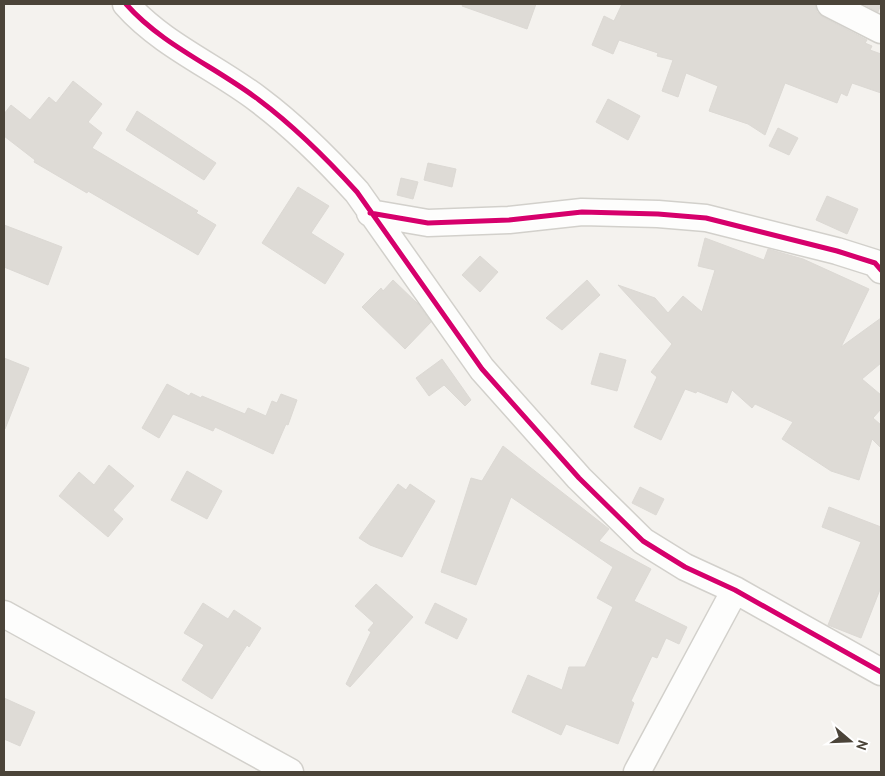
<svg xmlns="http://www.w3.org/2000/svg" width="885" height="776" font-family="'PT Sans',sans-serif">
	<style>
		.building { fill: #dedbd6; stroke: #dcd9d4 }
		.lines { fill: none; stroke-linecap: round; stroke-linejoin: round }
		.minor-casing { stroke: #d2d0cb; stroke-width: 29 }
		.minor { stroke: #fdfdfc; stroke-width: 26 }
		.cycleway-casing { stroke: #fff; stroke-width: 8 }
		.cycleway { stroke: #d6006c; stroke-width: 5 }
	</style>
	<rect width="100%" height="100%" fill="#f4f2ee"/>
	<path class="building" d="M463,4h73l-9,25 -65,-23z
		M622,4h193l2,8 6,5 44,23 -2,3 7,3 -2,4 11,4v39l-29,-10 -5,13 -6,-3 -4,10 -52,-20 -20,52 -17,-11 -39,-13 9,-25 -32,-13 -8,24 -16,-6 11,-31 -16,-4 1,-3 -39,-13 -6,14 -21,-9 12,-29 10,5z
		M863,4h18l-3,8z
		M73,81l29,23 -14,18 14,11 -10,15 106,63 -2,2 20,12 -18,30 -110,-64 -1,2 -53,-31 1,-2 -31,-24v-22l7,-9 19,15 19,-23 7,6z
		M608,99l32,17 -12,24 -32,-18z
		M137,111l79,52 -12,17 -78,-50z
		M778,128l20,10 -9,17 -20,-9z
		M428,163l28,6 -4,18 -28,-7z
		M401,178l17,4 -5,17 -16,-4z
		M298,187l31,19 -18,27 33,21 -19,30 -63,-41z
		M827,196l31,13 -11,25 -31,-14z
		M4,225l58,22 -14,38 -44,-18z
		M705,238l59,22 4,-11 35,10 66,30 -28,58 40,-29v45l-19,16 19,16v14l-8,9 8,7v23l-9,-9 -13,41 -28,-9 -49,-32 11,-17 -38,-18 -3,4 -20,-18 -5,13 -30,-12 -1,2 -11,-4 -24,51 -27,-13 23,-50 -6,-5 21,-28 -54,-59 37,13 13,15 15,-17 19,16 13,-42 -17,-4z
		M480,256l18,16 -18,20 -18,-17z
		M393,280l25,24 13,18 -26,27 -43,-42 19,-19 2,3z
		M587,280l13,15 -38,35 -16,-12z
		M600,353l26,7 -9,31 -26,-7z
		M4,358l25,10 -24,61h-1z
		M442,359l29,41 -6,6 -21,-21 -15,11 -13,-18z
		M167,384l22,12 2,-3 10,5 1,-2 43,18 3,-6 18,8 6,-15 5,2 4,-9 16,6 -9,25 -2,-1 -13,30 -58,-27 -2,4 -40,-17 -14,24 -17,-10z
		M503,446l106,83 -10,12 52,28 -17,32 53,26 -8,17 -13,-6 -9,20 -5,-2 -21,45 3,2 -16,41 -52,-20 -5,11 -49,-23 16,-37 34,15 7,-23h16l28,-60 -16,-9 16,-31 -102,-70 -35,88 -35,-13 30,-94 11,3z
		M109,465l25,21 -21,24 10,9 -15,18 -49,-41 20,-24 15,13z
		M187,471l35,20 -15,28 -36,-19z
		M398,484l8,6 4,-6 25,17 -33,56 -32,-12 -11,-7z
		M640,487l24,12 -8,16 -24,-12z
		M829,507l52,20v60l-20,51 -33,-13 33,-83 -39,-15z
		M376,584l37,33 -63,70 -4,-3 25,-52 -3,-2 6,-7 -19,-17z
		M203,603l25,16 6,-9 27,18 -12,19 -2,-2 -35,54 -30,-19 22,-35 -20,-12z
		M435,603l32,16 -10,20 -32,-16z
		M4,698l31,14 -15,34 -16,-7z"/>
	<g class="lines">
		<g class="minor-casing">
			<path id="minor" d="M126,4c36,41 90,63 133,96 36,27 68,59 98,92l125,177 97,109 64,63 42,26 50,23 146,82
				M830,4l51,26
				M370,213l58,10 81,-3 73,-8 76,2 48,4 131,33 38,12 6,7
				M4,614l286,158
				M637,772l98,-182"/>
		</g>
		<use href="#minor" class="minor"/>
		<g class="cycleway-casing">
			<path id="cycleway" d="M126,4c36,41 90,63 133,96 36,27 68,59 98,92l125,177 97,109 64,63 42,26 50,23 146,82
				M370,213l58,10 81,-3 73,-8 76,2 48,4 131,33 38,12 6,7"/>
		</g>
		<use href="#cycleway" class="cycleway"/>
	</g>
	<rect width="885" height="776" fill="none" stroke="#4b4439" stroke-width="10"/>
	<g transform="translate(850 741) rotate(109)" stroke="#ffffff" stroke-width="4" paint-order="stroke">
	<path d="M0-4L9 19L0 12L-9 19Z" fill="#4b4439"/>
	<text y="-8" font-size="14" font-weight="bold" text-anchor="middle" fill="#4b4439">N</text>
	</g>
</svg>
